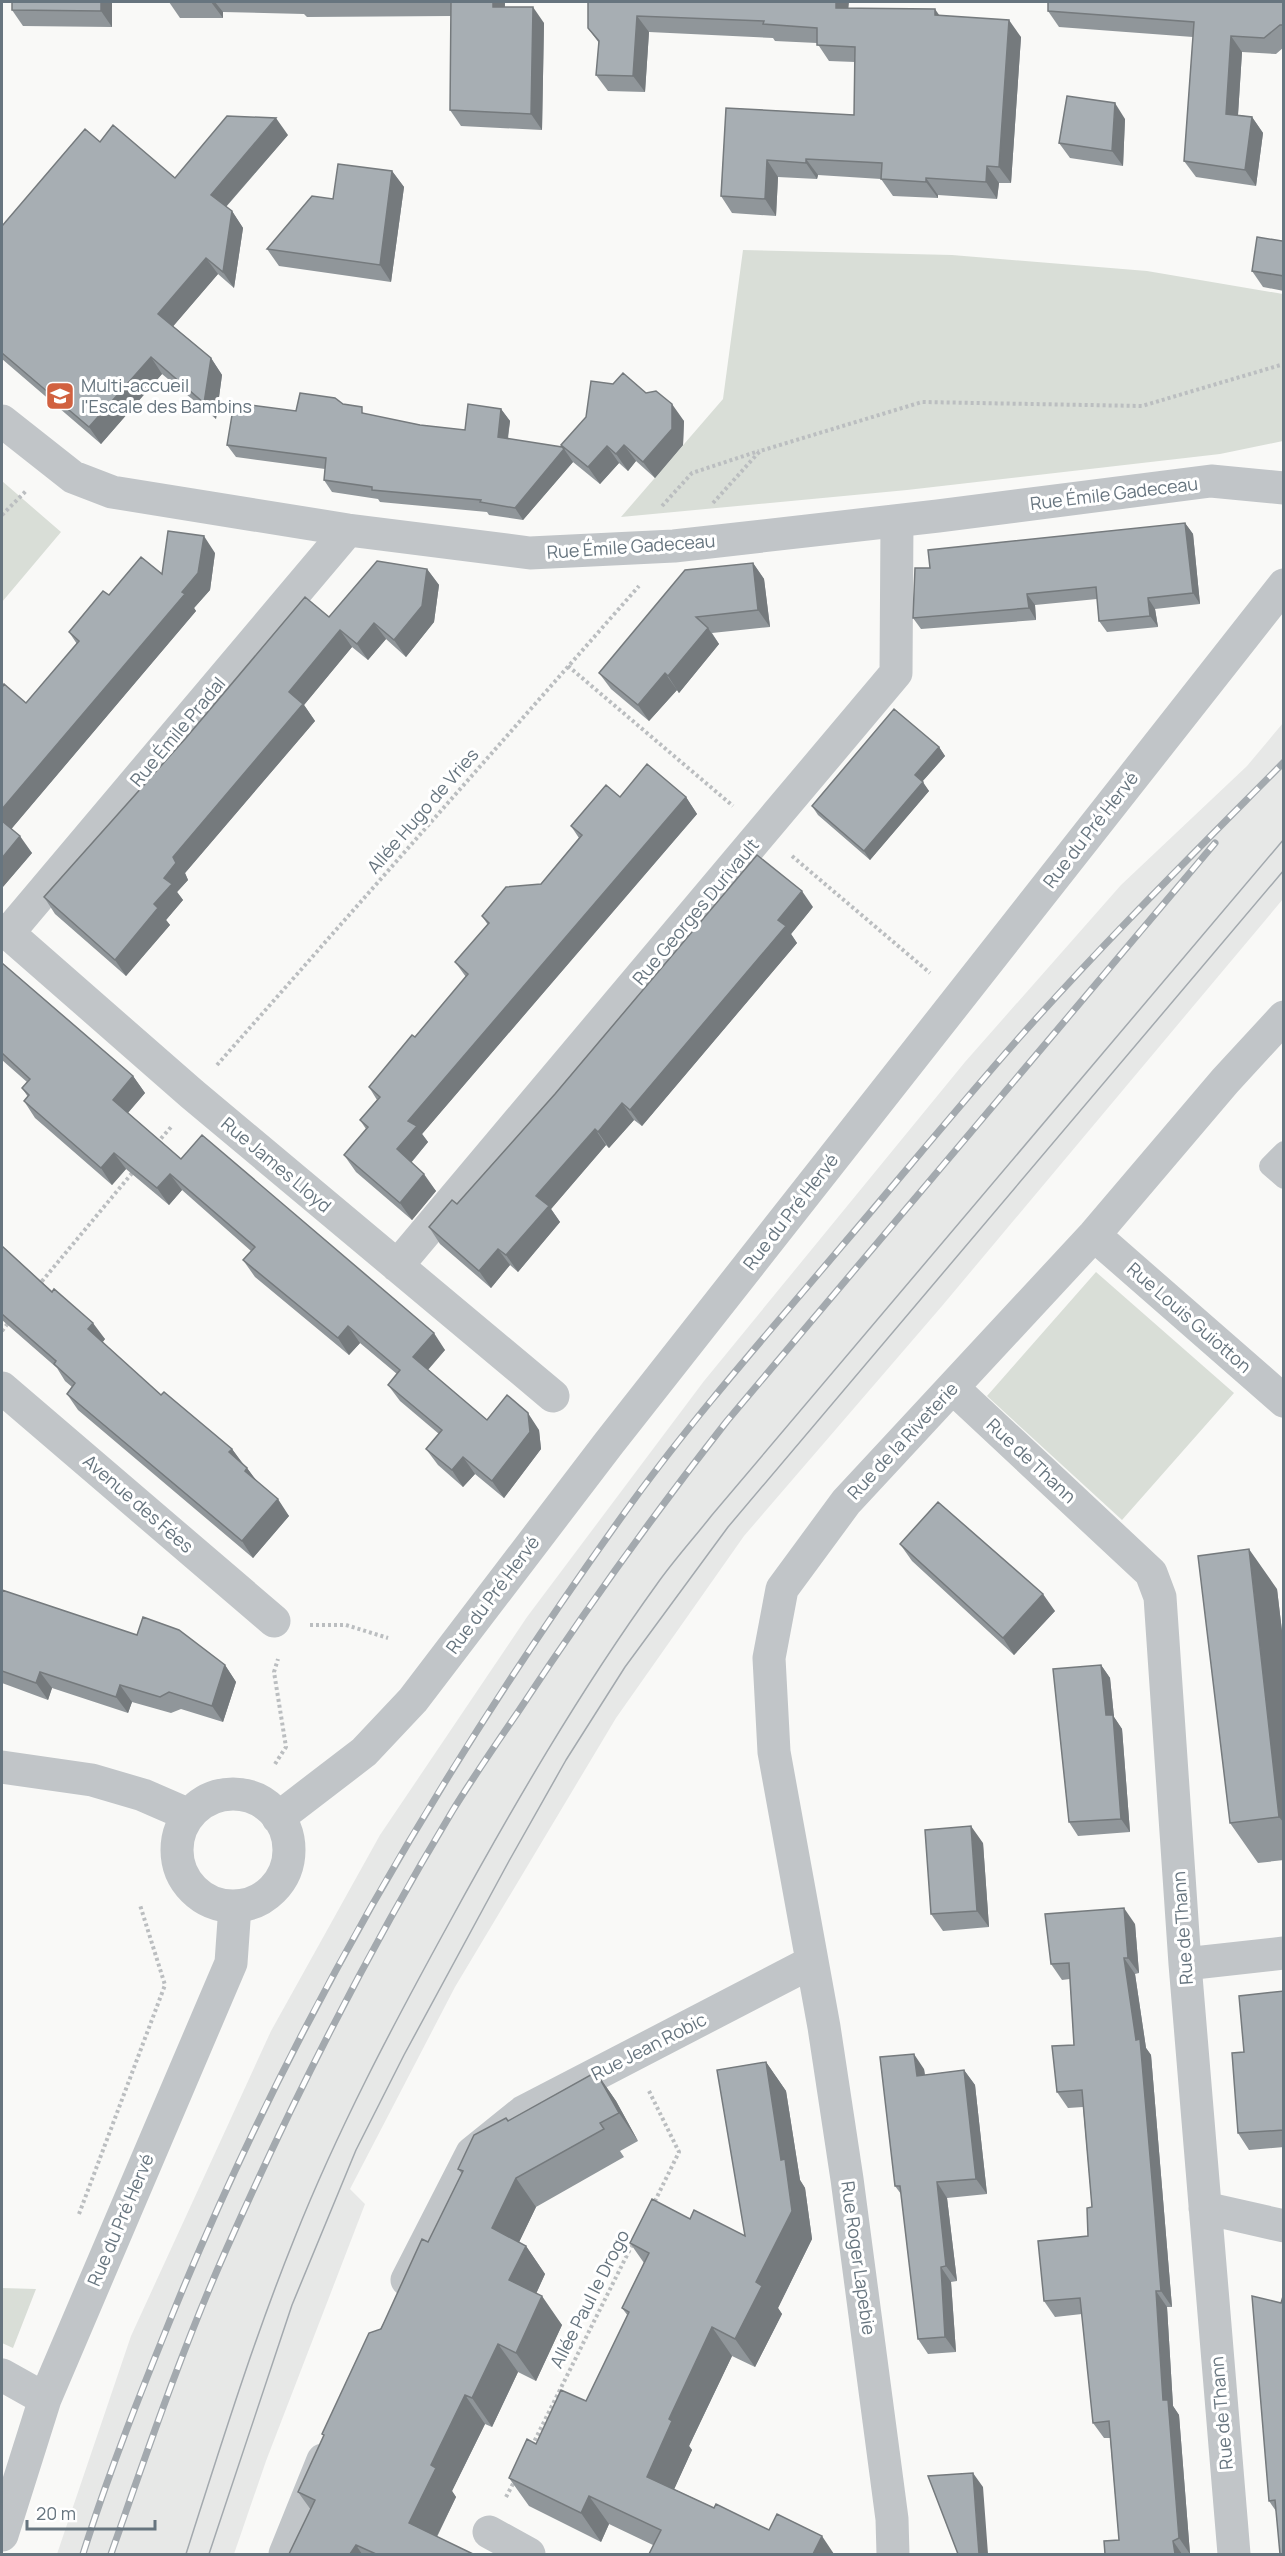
<svg xmlns="http://www.w3.org/2000/svg" width="1285" height="2556" font-family="Manrope,sans-serif">
	<style>
		.built { fill: #e7e8e7 }
		.green { fill: #d9ded7 }
		.lines { fill: none; stroke-linecap: round; stroke-linejoin: round }
		.path { stroke: #bbbec0; stroke-width: 4; stroke-dasharray: 3 3; stroke-linecap: butt }
		.service { stroke: #c1c5c8; stroke-width: 20 }
		.minor { stroke: #c1c5c8; stroke-width: 33 }
		.tram { stroke: #a3a9ae; stroke-width: 1.5 }
		.rail-casing { stroke: #a3a9ae; stroke-width: 7 }
		.rail { stroke: #fff; stroke-width: 4.5; stroke-dasharray: 14; stroke-linecap: butt }
		.wall { fill: #90969a }
		.shaded-wall { fill: #757a7d }
		.building { fill: #a7aeb3; stroke: #757a7d; stroke-width: 1.5 }
		.labels { text-anchor: middle; stroke-width: 6; stroke-linejoin: round; paint-order: stroke }
		.poi-label { font-size: 18px; fill: #67757f; stroke: #fff; text-anchor: start }
		.street-label { font-size: 18px; fill: #67757f; stroke: #fff }
	</style>
	<rect width="100%" height="100%" fill="#f9f9f7"/>
	<path class="built" d="M1283,723v176l-341,407 -198,230 -128,182 -161,269 -105,202 15,15 -99,257 -32,93h-177l74,-218 140,-305 109,-196 147,-218 177,-236 261,-319 156,-177 126,-119z"/>
	<path class="green" d="M743,250l209,5 195,16 136,23v147l-63,13 -313,36 -286,27 102,-118z
		M2,481l59,51 -59,70z
		M1096,1272l138,121 -112,127 -135,-124z
		M2,2288l34,1 -23,59 -11,-5z"/>
	<g class="lines">
		<path class="path" d="M713,503l47,-52 162,-49 220,4 142,-42
			M662,506l30,-33 67,-22
			M2,515l25,-25
			M568,666l165,140
			M792,856l138,117
			M217,1065l422,-479
			M157,1143l15,-17
			M38,1286l95,-114
			M2,1331l7,-9
			M310,1625h36l42,13
			M275,1764l11,-17 -12,-75 4,-13
			M649,2091l30,61 -26,53
			M79,2214l86,-229 -25,-80
			M532,2446l102,-205
			M506,2497l9,-17"/>
		<path class="service" d="M1284,1151l-15,15 15,13"/>
		<path class="minor" d="M2,421l71,56 39,15 236,38 182,23 144,-7 264,-30 273,-35 73,7
			M2,931l6,2 184,161 361,302
			M8,933l340,-403
			M1094,1235l190,166
			M397,1266l499,-593 1,-152
			M2,1388l272,233
			M953,1388l198,185 9,24 25,367 49,590
			M2,1767l90,13 51,15 46,20
			M177 1850a56 56 0 1 1 112 0a56 56 0 1 1-112 0Z
			M278,1818l86,-66 49,-52 196,-257 675,-858
			M1185,1964l99,-11
			M1205,2208l79,18
			M407,2280l65,-127 51,-41 287,-149
			M2,2375l43,24
			M489,2532l40,22
			M2,2535l43,-136 186,-436 4,-57
			M285,2554l38,-94
			M893,2554l-1,-35 -45,-340 -23,-152 -50,-275 -5,-94 13,-69 64,-87 248,-267 131,-154 59,-64"/>
		<path class="tram" d="M186,2554c34,-106 67,-213 109,-317 43,-108 97,-210 153,-312 64,-117 131,-233 209,-341 17,-24 37,-46 55,-69l572,-676
			M209,2554l83,-249 64,-155 48,-95 105,-194 57,-101 59,-93 103,-140 556,-657"/>
		<g class="rail-casing">
			<path id="rail" d="M83,2554c26,-83 59,-165 92,-246 118,-288 276,-555 458,-807 64,-88 138,-171 208,-254 59,-69 117,-140 177,-208 85,-96 176,-186 266,-277
				M111,2554c36,-102 71,-205 115,-304 67,-151 142,-299 227,-440 21,-34 43,-66 65,-98 66,-100 135,-197 209,-291l488,-578"/>
		</g>
		<use href="#rail" class="rail"/>
	</g>
	<path class="wall" d="M112,2v25l-89,-1 -11,-16z
		M169,2h336v5l39,16 -2,107 -81,-4 -11,-16 1,-94 -144,1 -3,-3 -81,-2v6h-43z
		M588,2l260,6 92,8 81,21 -10,146h-12l-2,16 -59,-4v3l-45,-2 -12,-17 -63,-4 -1,4 -39,-2 -2,39 -44,-3 -11,-17 5,-88 128,7 1,-53 -26,-1 -12,-18 -42,-2 -2,-3 -124,-6 -4,60 -37,-1 -12,-16 3,-32 -11,-15z
		M1284,2v45l-8,7 -34,-2 -4,63 14,2 11,16 -7,53 -60,-9 -12,-16 9,-124 -134,-10 -11,-16z
		M1125,119l-2,47 -53,-8 -11,-15z
		M288,135l-62,72 6,4 11,17 -9,60 -16,-14 -45,52 38,32 11,17 -6,44 -54,-45 -61,70 -99,-85v-133l98,-84 75,36z
		M392,171l12,16 -13,95 -112,-16 -12,-17 66,-50z
		M1284,239v52l-21,-4 -11,-16z
		M646,393l38,28 -1,24 -28,33 -19,-17 -8,10 -9,-8 -19,21 -27,-22 -50,58 -34,-5 -2,-3 -107,-10 -2,-3 -46,-7 -8,-12 1,-11 -89,-12 -9,-12 69,-34 47,-7 23,10 54,11 45,5 36,-21 9,12 -2,18 54,8 -1,-2z
		M1185,523l8,11 7,70 -45,5 3,18 -51,5 -8,-11 -2,-22 -62,6 1,15 -115,9 -8,-11z
		M215,553l-5,37 -16,18 2,3 -185,218 21,24 -30,35 24,-185 51,-59 -8,-12 40,-37z
		M753,563l11,16 6,48 -58,6 7,11 -40,49 -2,-3 -28,31 -38,-32 -12,-16z
		M427,569l12,16 -5,37 -28,35 -20,-18 -18,21 -16,-13 -48,58 11,16 -130,152 3,7 -11,12 6,8 -17,20 4,5 -44,51 -71,-62 -11,-17 285,-280z
		M939,747l6,9 -23,26 7,9 -59,69 -52,-45 -6,-9z
		M620,797h66l11,17 -275,320 6,8 -17,21 25,28 -24,29 -56,-48 -12,-17 22,-26 -6,-9 17,-20 -8,-13 46,-50 51,-60 -11,-15 33,-37 -6,-9 59,-32 38,-46 -8,-12z
		M813,907l-22,27 6,9 -155,183 -8,-6 -25,28 -3,-3 -55,64 9,13 -42,50 -8,-7 -19,23 -51,-44 -11,-17z
		M2,963l131,113 12,17 -17,20 53,46 264,191 -17,20 59,50 52,10 2,19 -37,49 -29,-24 -12,13 -25,-22 -12,-16 13,-15 -39,-33 -12,-16 9,-11 -37,-31 -11,12 -94,-78 -12,-17 8,-9 -69,-61 -13,15 -43,-36 -14,16 -77,-67 -11,-17 4,-4 -6,-9 5,-6 -25,-22z
		M2,1246l103,93 -3,3 59,53 71,54 10,14 5,5 10,14 32,34 -36,42 -175,-148 -11,-16 5,-7 -7,-6 -8,-13 -55,-48z
		M900,1544l155,67 -41,44 -102,-94z
		M1277,1589l7,59v212l-26,3 -28,-40z
		M2,1590l223,75 11,17 -13,40 -42,-13 -10,4 -39,-11 -4,11 -76,-25 -4,12 -46,-17z
		M1101,1665l9,13 4,39 8,12 8,103 -52,4 -9,-14z
		M983,1843l6,84 -46,4 -12,-17z
		M1135,1924l4,49 -4,1 11,74 5,7 21,252h-5l6,99 6,9 11,139h-85l14,-14 -9,-102h-6l-11,-15 -11,-109 -27,3 -11,-16 44,-65 4,-29 -9,-100 -15,1 -11,-16 17,-47 -4,-66 -8,1 -11,-16z
		M1284,1991v156l-35,3 -11,-17 6,-81z
		M766,2062l20,29 14,89 5,8 7,51 -34,69 4,6 -27,53 -23,-11 -43,90 3,4 -18,39 40,19 55,22 -116,15 -44,-21 -8,18 -72,-36 -20,-28 27,-34 50,-43 42,-85 -6,-8 22,-45 -14,-20 60,-24 55,17z
		M924,2069l1,6 39,-5 11,15 12,109 -40,4 10,83 -6,1 5,70 -28,2 -10,-15 -17,-145 -6,-8z
		M596,2072l20,29 22,40 -18,10 4,6 -88,50 -17,35 7,4 19,28 -9,20 26,31 -26,56 -18,-9 -26,55 -7,-3 -33,67 4,6 -19,40 36,17h-184l22,-44 -13,-18 26,-56 -2,-2 106,-192 34,-68 -4,-5 48,-51 2,3z
		M1281,2303l-5,208 -7,-10z"/>
	<path class="shaded-wall" d="M101,2h11v25l-11,-16z
		M211,2h4l8,10v6z
		M493,2h12l-1,21 -11,-16z
		M836,2h13l-2,22 -11,-16z
		M533,7l11,16 -2,107 -11,-16z
		M935,9l11,16 -11,-10z
		M637,16l12,16 -4,60 -12,-16z
		M1009,20l12,17 -10,146 -12,-16z
		M1231,36l11,16 -5,78 -11,-16z
		M1115,103l10,16 -2,47 -11,-15z
		M1252,117l11,16 -7,53 -11,-16z
		M276,118l12,17 -66,76 -11,-16z
		M806,159l12,16 -1,4 -11,-16z
		M767,160l11,17 -2,39 -11,-17z
		M987,166l12,17 -2,16 -11,-17z
		M392,171l12,16 -13,95 -11,-17z
		M926,178l12,17v3l-12,-16z
		M232,211l11,17 -9,60 -11,-16z
		M206,258l12,16 -48,56 -12,-16z
		M151,357l11,17 -61,70 -12,-17z
		M211,358l11,17 -6,44 -12,-16z
		M672,404l12,17 -1,24 -28,33 -12,-16z
		M501,409l9,12 -4,28 -8,-12z
		M624,445l12,16 -8,10 -12,-17z
		M607,446l12,17 -19,21 -12,-17z
		M564,449l9,13 -50,58 -8,-12z
		M1185,523l8,11 7,70 -7,-11z
		M204,536l11,17 -5,37 -16,18 2,3 -188,222 -6,-9v-15l180,-217z
		M753,563l11,16 6,48 -12,-17z
		M427,569l12,16 -5,37 -28,35 -12,-17z
		M1027,594l8,11 1,15 -7,-12z
		M1148,598l7,11 3,18 -8,-11z
		M374,623l12,16 -18,21 -11,-16z
		M708,628l11,16 -40,49 -11,-17z
		M340,630l12,17 -48,58 11,16 -130,152 3,7 -11,12 6,8 -17,20 4,5 -44,51 -11,-16 39,-56 19,-47 116,-165z
		M665,673l12,17 -28,31 -11,-16z
		M939,747l6,9 -25,28 -5,-9z
		M923,782l6,9 -59,69 -6,-9z
		M686,797l11,17 -275,320 6,8 -20,24 -11,-17 11,-28z
		M20,836l12,17 -30,35v-30z
		M802,891l11,16 -22,27 6,9 -155,183 -12,-16 148,-190z
		M133,1076l12,17 -20,23 -12,-16z
		M622,1103l12,17 -25,28 -11,-16z
		M595,1129l11,16 -55,64 9,13 -42,50 -12,-17 30,-59z
		M114,1153l12,16 -14,16 -11,-17z
		M170,1174l12,16 -13,15 -12,-17z
		M424,1174l12,17 -24,29 -12,-17z
		M498,1249l12,16 -19,23 -12,-17z
		M93,1323l12,16 -5,7 -12,-17z
		M348,1326l12,17 -11,12 -11,-17z
		M434,1333l11,17 -21,24 -11,-17z
		M528,1413l11,17 2,19 -37,49 -12,-17z
		M232,1449l12,16 -15,-13z
		M463,1457l12,17 -12,13 -11,-17z
		M247,1468l12,16 -14,-13z
		M278,1499l11,17 -36,42 -11,-17z
		M1249,1549l28,40 7,59v175l-5,-6z
		M1043,1594l12,17 -41,44 -11,-17z
		M225,1665l11,17 -13,40 -11,-16z
		M1101,1665l9,13 4,39 8,12 8,103 -9,-13 -15,-104z
		M40,1672l12,16 -4,12 -12,-17z
		M120,1685l12,17 -4,11 -12,-16z
		M971,1826l12,17 6,84 -12,-16z
		M1124,1908l11,16 4,49 -11,-15z
		M1124,1958l11,16 11,74 5,7 21,252 -11,-16 -25,-251z
		M914,2054l10,15 3,23 -10,-16z
		M766,2062l20,29 14,89 5,8 7,51 -34,69 4,6 -27,53 -20,-28 21,-57 25,-122z
		M964,2070l11,15 12,109 -11,-15z
		M596,2072l20,29 22,40 -19,-28z
		M516,2178l20,29 -24,50 -20,-29z
		M937,2182l10,16 10,83 -11,-15z
		M526,2246l19,28 -16,35 -20,-29z
		M941,2267l10,15 5,70 -11,-15z
		M1156,2291l11,16 6,99 6,9 11,139 -11,-16 -16,-138z
		M542,2296l20,29 -26,56 -20,-28z
		M712,2327l20,29 -43,90 3,4 -25,55 -20,-28 22,-58z
		M498,2344l20,28 -26,55 -20,-29z
		M465,2395l20,29 -33,67 4,6 -27,55 -20,-29 22,-58z
		M973,2473l10,14 5,67h-9z
		M589,2496l20,28 -8,18 -20,-29z
		M822,2536l12,18h-21z
		M1173,2541l9,13h-7z
		M356,2545l6,9h-12z"/>
	<path class="building" d="M12,2h89v9l-89,-1z
		M451,2h42v5h40l-2,107 -81,-4z
		M588,2h248v6l99,1v6l74,5 -10,147 -12,-1 -1,16 -60,-4v4l-45,-3 1,-16 -76,-4v4l-39,-3 -2,39 -44,-3 5,-88 128,7 1,-68 -38,-2v-17l-54,-4 1,-3 -127,-5 -4,60 -37,-1 3,-34 -11,-13z
		M1048,2h236v23h-4l-16,13 -33,-2 -5,78 26,3 -7,53 -61,-9 10,-139 -146,-11z
		M1067,96l48,7 -3,48 -53,-8z
		M227,116l49,2 -65,77 21,16 -9,61 -17,-14 -48,56 53,44 -7,45 -53,-46 -62,70 -87,-74v-127l83,-97 15,13 13,-17 62,53z
		M338,164l54,7 -12,94 -113,-16 45,-53 21,3z
		M1257,237l25,4 2,-2v37l-32,-5z
		M623,373l23,20 10,-2 16,13v25l-29,33 -19,-17 -8,9 -9,-8 -19,21 -27,-22 25,-28 5,-36 22,3z
		M300,393l35,5 8,6 19,3v6l58,12 45,5 3,-26 33,5 -3,28 64,10 2,2 -49,59 -35,-6 1,-2 -109,-10v-3l-48,-7 2,-22 -99,-13 7,-42 62,8z
		M1185,523l8,70 -45,5 2,18 -51,5 -3,-34 -69,7 2,14 -116,10 2,-50h15l-2,-18z
		M168,531l36,5 -6,37 -16,19 3,2 -183,215v-121l2,-4 22,19 53,-62 -10,-9 34,-41 6,4 32,-38 21,17z
		M377,561l50,8 -5,37 -28,34 -20,-17 -17,21 -17,-14 -51,62 14,12 -130,153 3,6 -12,15 8,6 -18,20 4,4 -43,52 -71,-63 141,-158 120,-142 24,20z
		M753,563l5,47 -62,7 12,11 -40,48 -3,-3 -27,32 -39,-32 86,-103z
		M894,709l45,38 -24,28 8,7 -59,69 -52,-45z
		M647,764l39,33 -278,324 9,5 -20,23 27,25 -24,29 -56,-48 24,-28 -8,-7 20,-23 -11,-10 43,-52 3,2 53,-63 -13,-12 34,-39 -7,-7 24,-29 35,-3 41,-49 -11,-9 35,-41 14,12z
		M2,821l18,15 -18,22z
		M757,855l45,36 -24,29 8,6 -156,184 -8,-7 -24,29 -3,-3 -59,67 13,10 -43,49 -8,-6 -19,22 -50,-44 23,-27 5,4 98,-110z
		M2,963l131,113 -20,24 68,59 21,-24 232,198 -21,24 74,63 20,-25 21,18 2,19 -38,49 -29,-24 -11,13 -26,-21 16,-19 -54,-45 12,-15 -52,-44 -10,12 -95,-78 12,-13 -85,-73 -13,14 -43,-35 -13,15 -77,-67 5,-6 -7,-7 8,-9 -28,-26z
		M2,1246l50,46 2,-3 39,34 -5,6 73,66 3,-3 68,57 -3,3 18,16 -2,3 33,28 -36,42 -175,-147 8,-11 -21,-19 2,-3 -54,-47z
		M938,1502l105,92 -40,44 -103,-94z
		M1249,1549l30,268 -49,6 -32,-267z
		M2,1590l135,45 6,-18 36,13 46,35 -13,41 -43,-14 -9,5 -40,-12 -4,12 -76,-25 -4,11 -34,-12z
		M1101,1665l5,50h7l8,104 -52,3 -16,-153z
		M971,1826l6,85 -46,3 -6,-84z
		M1124,1908l4,50h-4l12,82 4,-1 14,164 7,88h-5l7,109h5l11,138 -6,3 2,13h-70l-1,-13 15,-1 -10,-119 -16,2 -13,-125 -36,3 -6,-60 50,-5 -1,-28 5,-1 -10,-117 -25,2 -5,-46 22,-1 -5,-82 -18,1 -6,-50z
		M1284,1991v139l-46,3 -6,-80 12,-1 -5,-56z
		M914,2054l3,22 47,-6 12,109 -39,3 9,84 -5,1 4,70 -27,2 -18,-153h-5l-15,-129z
		M766,2062l15,98 4,-1 7,52 -36,71 6,4 -27,53 -23,-12 -43,92 3,2 -25,56 67,31 2,-4 53,26 8,-16 45,22 -9,18h-164l12,-24 -72,-34 -8,17 -72,-35 18,-39 9,5 25,-54 25,11 43,-89 -7,-4 27,-55 -19,-10 22,-44 38,20 4,-9 51,26 -28,-166z
		M596,2072l23,41 -19,10 4,6 -88,49 -24,50 34,18 -17,34 33,16 -26,57 -18,-9 -26,54 -7,-3 -34,70 5,3 -27,55 64,31h-97l-20,-9 -6,9h-61l26,-54 -17,-8 26,-57 -2,-1 47,-101 12,-4 41,-90 6,3 35,-71 -5,-2 16,-34 32,-17 2,3z
		M1284,2293v261h-4l-5,-54 -6,1 -17,-205 29,7z
		M973,2473l6,81h-21l-30,-78z"/>
	<defs>
		<g id="school-square" transform="scale(1.5)"><rect x="-9" y="-9" width="18" height="18" rx="4" fill="#d16140" stroke="#fff"/><path d="M0-5L7-2L0 1L-7-2ZM-4 1L0 2.5L4 1V4Q0 6-4 4Z" fill="#fff"/></g>
	</defs>
	<g fill-rule="evenodd">
		<use href="#school-square" x="60" y="396"/>
	</g>
	<g class="labels">
		<g class="poi-label">
			<text x="81" y="392">Multi-accueil<tspan x="81" dy="21">l'Escale des Bambins</tspan></text>
		</g>
		<g class="street-label">
			<text transform="translate(1114 494) rotate(-7)" y="6">Rue Émile Gadeceau</text>
			<text transform="translate(631 547) rotate(-4)" y="6">Rue Émile Gadeceau</text>
			<text transform="translate(178 732) rotate(-50)" y="6">Rue Émile Pradal</text>
			<text transform="translate(423 811) rotate(-49)" y="6">Allée Hugo de Vries</text>
			<text transform="translate(1091 830) rotate(-52)" y="6">Rue du Pré Hervé</text>
			<text transform="translate(696 912) rotate(-50)" y="6">Rue Georges Durivault</text>
			<text transform="translate(276 1165) rotate(40)" y="6">Rue James Lloyd</text>
			<text transform="translate(791 1212) rotate(-52)" y="6">Rue du Pré Hervé</text>
			<text transform="translate(1189 1318) rotate(41)" y="6">Rue Louis Guiotton</text>
			<text transform="translate(903 1441) rotate(-47)" y="6">Rue de la Riveterie</text>
			<text transform="translate(1031 1461) rotate(43)" y="6">Rue de Thann</text>
			<text transform="translate(138 1504) rotate(41)" y="6">Avenue des Fées</text>
			<text transform="translate(493 1595) rotate(-53)" y="6">Rue du Pré Hervé</text>
			<text transform="translate(1183 1928) rotate(-94)" y="6">Rue de Thann</text>
			<text transform="translate(649 2047) rotate(-27)" y="6">Rue Jean Robic</text>
			<text transform="translate(121 2220) rotate(-67)" y="6">Rue du Pré Hervé</text>
			<text transform="translate(858 2258) rotate(82)" y="6">Rue Roger Lapebie</text>
			<text transform="translate(590 2299) rotate(-63)" y="6">Allée Paul le Drogo</text>
			<text transform="translate(1222 2413) rotate(-95)" y="6">Rue de Thann</text>
		</g>
	</g>
	<rect width="1285" height="2556" fill="none" stroke="#67757f" stroke-width="6"/>
	<path d="M27 2520v9h128v-9" fill="none" stroke="#67757f" stroke-width="3"/>
	<text x="36" y="2520" font-size="18" fill="#67757f" stroke="#ffffff" stroke-width="4.5" paint-order="stroke">20 m</text>
</svg>
